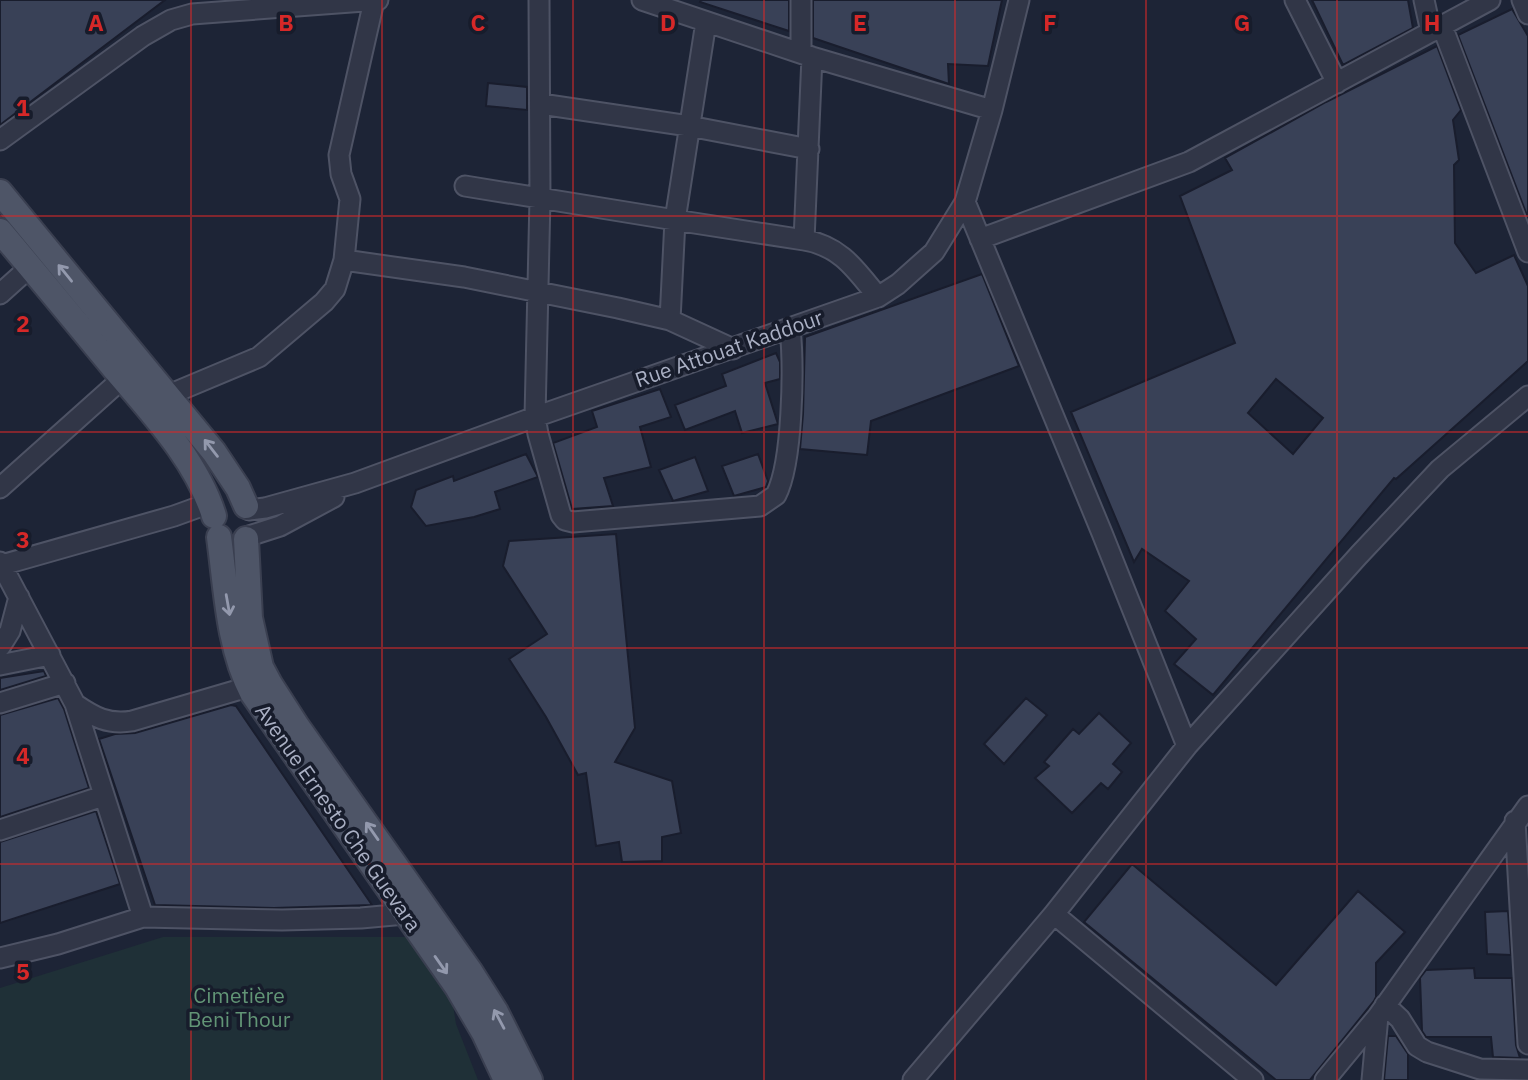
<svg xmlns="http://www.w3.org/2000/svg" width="1528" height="1080" font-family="'IBM Plex Sans',sans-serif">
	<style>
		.green { fill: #1f3037 }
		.building { fill: #394157; stroke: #191d2d; stroke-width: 2; fill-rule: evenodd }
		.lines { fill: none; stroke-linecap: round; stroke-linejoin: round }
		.minor-casing { stroke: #4e5365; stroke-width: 23 }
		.major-casing { stroke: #3a3f50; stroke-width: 28 }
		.minor { stroke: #313647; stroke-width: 19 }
		.major { stroke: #4e5567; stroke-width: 24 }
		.oneway { stroke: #9399ad }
		.grid { fill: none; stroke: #d62828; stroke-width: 2; stroke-opacity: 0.55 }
		.labels { text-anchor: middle; stroke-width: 7; stroke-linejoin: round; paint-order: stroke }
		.street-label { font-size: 21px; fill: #aab0c4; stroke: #171c2b }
		.park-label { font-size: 21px; fill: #629576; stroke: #171c2b }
		.grid-label { font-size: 23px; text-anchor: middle; font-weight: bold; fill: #d62828; stroke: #171c2b; stroke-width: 7; stroke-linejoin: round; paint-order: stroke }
	</style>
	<rect width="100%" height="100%" fill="#1d2436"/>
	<path class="green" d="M163,937h244l46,68 3,19 22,56h-478v-92z"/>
	<path class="building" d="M0,0h165l-165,125z
		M701,0h88v31l-89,-29z
		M813,0h189l-14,66 -40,-2 1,20 -136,-46z
		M1312,0h96l5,28 -70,37z
		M1512,9l16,27v182l-70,-183z
		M1437,46l24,64 -8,10 6,40 -5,5 1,78 21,30 38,-18 14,31v75l-132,118 -2,-1 -181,217 -39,-31 22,-25 -31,-28 24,-30 -47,-32 -8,13 -63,-150 164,-69 -55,-147 52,-26 -7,-12 101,-56zM1276,379l47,39 -30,36 -45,-41z
		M488,83l39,4v23l-41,-4z
		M982,274l37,92 -148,55 -4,34 -67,-6 3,-35 2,-77z
		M776,353l4,9v17l-15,4 13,41 -36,9 -7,-22 -50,19 -10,-25 51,-19 -4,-12z
		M660,389l11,28 -31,10 11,40 -47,11 9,28 -41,3 -19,-66 44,-16 -5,-16z
		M526,454l12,23 -43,15 5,17 -26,8 -48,9 -15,-19 5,-17 37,-14 1,5z
		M758,454l10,27 -2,6 -32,9 -12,-30z
		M695,457l13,34 -35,10 -14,-31z
		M616,534l19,194 -20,34 57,19 9,52 -19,4v24l-40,1 -3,-20 -23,4 -10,-73 -8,2 -32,-58 -37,-58 38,-25 -44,-68 6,-25z
		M44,671l2,5 -46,14v-12z
		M58,698l6,11 25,79 -89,29v-102z
		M1026,698l21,17 -43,49 -20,-20z
		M231,705l5,1 136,199 -98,3 -119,-3 -56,-166 16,-5 20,-1z
		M1099,713l32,30 -18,21 9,8 -14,17 -7,-6 -29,30 -37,-35 14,-12 -5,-4 29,-33 6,5z
		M96,811l24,73 -120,39v-81z
		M1132,864l144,121 82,-94 47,41 -29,31v34l-2,4 -64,79h-34l-192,-158z
		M1508,911l3,44 -24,-1 -2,-42z
		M1474,968l1,10h37l4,67 4,13 -27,-1 -2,-20h-65l-4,-6 -2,-53 6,-8z
		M1388,1036h8l12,18v26h-24z"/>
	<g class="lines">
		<g class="minor-casing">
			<path id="minor" d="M539,0l1,198 -5,219 3,17 23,81 4,5 8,2 187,-16 16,-11c17,-33 18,-129 14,-167
				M642,0l170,57 180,53
				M1295,0l42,83
				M1424,0l7,32
				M1522,0l6,14
				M706,22l-31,198 129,20 8,-183
				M1442,26l86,226
				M801,52v-52
				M541,104l148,22 120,23
				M0,140l143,-104 28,-16 21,-6 186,-14
				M465,186l210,34 -5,100
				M965,202l137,331 85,213
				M980,239l209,-77 301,-162
				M804,240c37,6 52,30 74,57
				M344,260l120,17 154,31 52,12 63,29
				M0,294l30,-27
				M166,396l93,-39 65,-55 11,-13 9,-29 6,-61 -9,-25 -2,-19 35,-154
				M0,488l123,-110
				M249,510l16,-2 90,-25 180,-66 343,-120 20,-13 36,-32 31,-50 27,-92 27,-110
				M249,536l31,-10 54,-29
				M0,562l75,142c19,13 33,21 57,17l116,-34
				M2,565l172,-49 36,-13
				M0,647l10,-16 9,-34
				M0,665l50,-10
				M0,703l65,-20
				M75,704l68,213
				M1515,821l13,223
				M0,830l103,-34
				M1054,914l199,166
				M0,958l58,-14 85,-27 139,3 79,-2 44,-4 10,-5
				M1385,1005l15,14 17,27 10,6 53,17 48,1
				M913,1080l141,-166 133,-168 172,-191 81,-86 88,-73
				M1325,1080l53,-64 150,-210
				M1372,1080l6,-64"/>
		</g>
		<g class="major-casing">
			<path id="major" d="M0,192l214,260 24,36 8,18
				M0,231c38,45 75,90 113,136 37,44 84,93 101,149
				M219,537c7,51 9,110 33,156l205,294 27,46 22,47
				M246,539l4,79 11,49 9,17 27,42 173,245 26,41 34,68"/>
		</g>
		<use href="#minor" class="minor"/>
		<use href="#major" class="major"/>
	</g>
	<defs><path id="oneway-shaft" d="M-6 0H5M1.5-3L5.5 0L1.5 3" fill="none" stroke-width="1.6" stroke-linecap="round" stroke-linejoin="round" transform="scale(1.75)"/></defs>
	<g class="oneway">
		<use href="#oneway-shaft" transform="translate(65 273) rotate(-129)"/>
		<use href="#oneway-shaft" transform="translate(211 448) rotate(-128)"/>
		<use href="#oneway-shaft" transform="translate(228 605) rotate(80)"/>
		<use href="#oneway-shaft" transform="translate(372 831) rotate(-125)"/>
		<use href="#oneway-shaft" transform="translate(441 965) rotate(55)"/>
		<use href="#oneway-shaft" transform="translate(499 1019) rotate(-118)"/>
	</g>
	<path class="grid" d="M191,0v1080M382,0v1080M573,0v1080M764,0v1080M955,0v1080M1146,0v1080M1337,0v1080M0,216h1528M0,432h1528M0,648h1528M0,864h1528"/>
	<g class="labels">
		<g class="street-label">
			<text transform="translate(729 349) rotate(-19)" y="7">Rue Attouat Kaddour</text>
			<text transform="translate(338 818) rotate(55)" y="7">Avenue Ernesto Che Guevara</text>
		</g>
		<g class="park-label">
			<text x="239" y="1003">Cimetière<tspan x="239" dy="24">Beni Thour</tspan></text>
		</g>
	</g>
	<g class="grid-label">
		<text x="96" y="31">A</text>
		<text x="286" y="31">B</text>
		<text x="478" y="31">C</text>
		<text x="668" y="31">D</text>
		<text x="860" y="31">E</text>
		<text x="1050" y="31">F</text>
		<text x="1242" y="31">G</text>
		<text x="1432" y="31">H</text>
		<text x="23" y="116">1</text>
		<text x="23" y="332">2</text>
		<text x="23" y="548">3</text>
		<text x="23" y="764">4</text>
		<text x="23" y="980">5</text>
	</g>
</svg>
